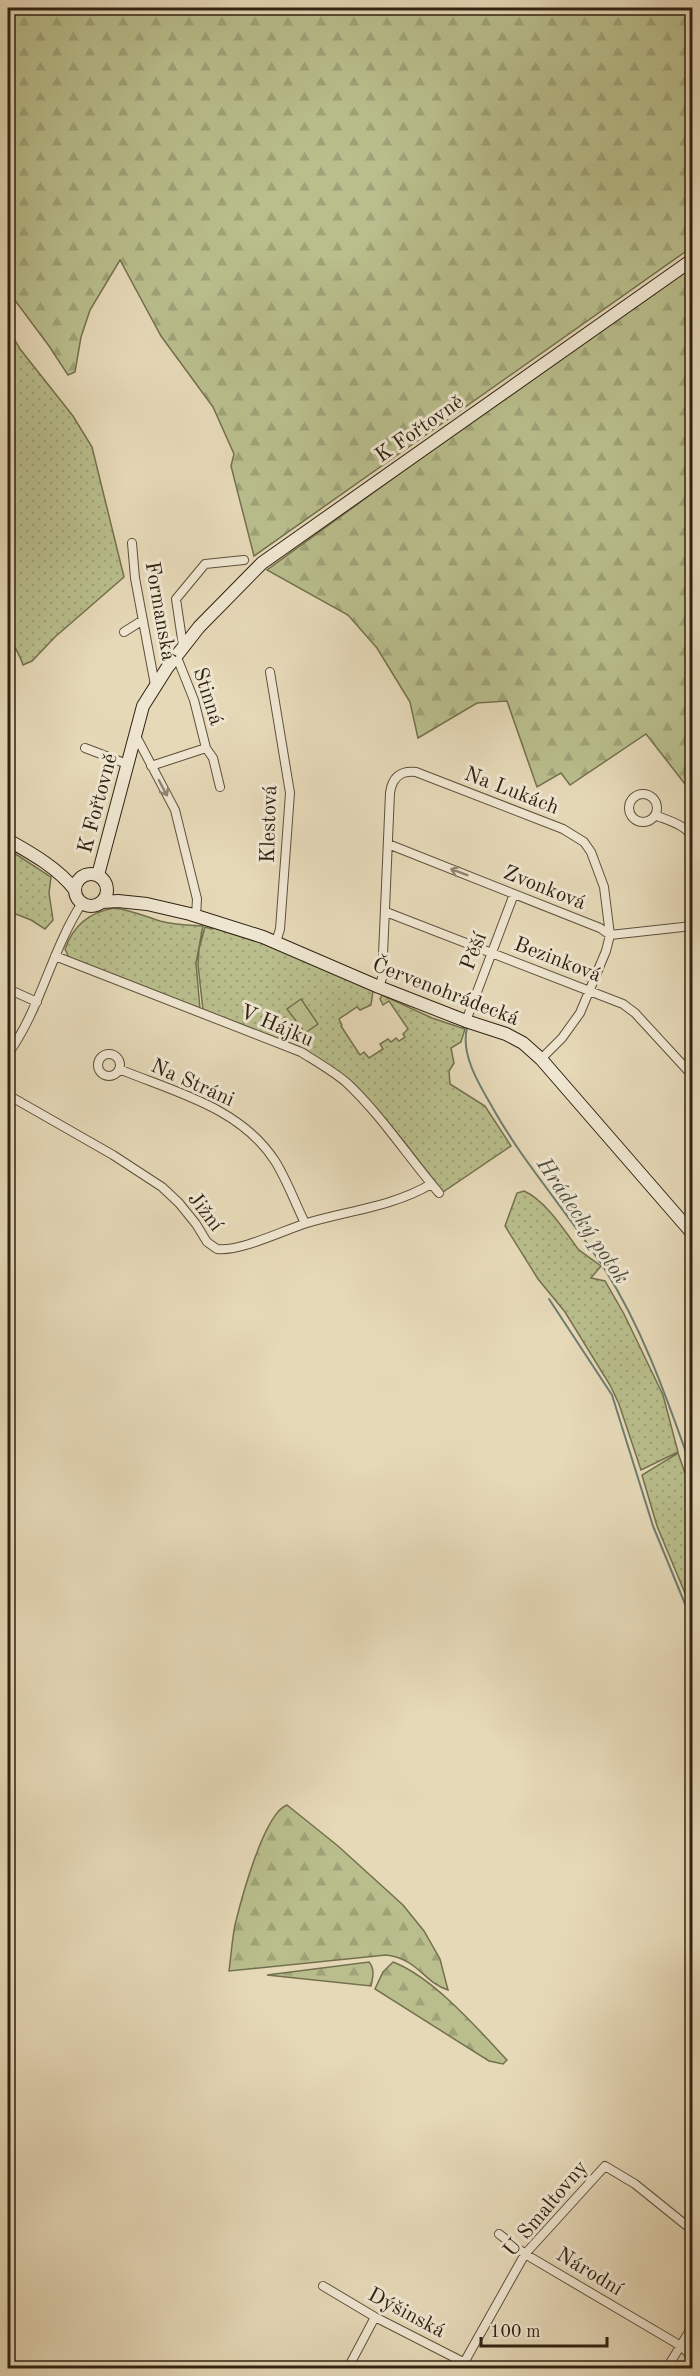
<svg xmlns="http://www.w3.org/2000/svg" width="700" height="2376" font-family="'Old Standard TT',serif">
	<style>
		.grass { fill: url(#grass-dots); stroke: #74704e; stroke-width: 1.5 }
		.forest { fill: url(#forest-firs); stroke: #74704e; stroke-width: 1.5 }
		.green { fill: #b9be8c; stroke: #74704e; stroke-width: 1.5 }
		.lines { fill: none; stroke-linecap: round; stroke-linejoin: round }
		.stream { stroke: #6d7d70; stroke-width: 2 }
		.street-casing { stroke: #5d503b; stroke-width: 10 }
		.secondary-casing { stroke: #2f2211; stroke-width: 14 }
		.street { stroke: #efe6d1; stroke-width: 8 }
		.secondary { stroke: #efe6d1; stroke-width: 12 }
		.oneway { stroke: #8f8471 }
		.labels { text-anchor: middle; stroke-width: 6; stroke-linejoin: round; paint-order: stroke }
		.street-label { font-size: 21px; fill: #2f2211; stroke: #efe6d1 }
		.water-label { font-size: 22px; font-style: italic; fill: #4e5041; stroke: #efe6d1 }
	</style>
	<defs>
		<pattern id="grass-dots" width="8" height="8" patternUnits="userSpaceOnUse" patternTransform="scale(1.5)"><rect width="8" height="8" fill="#b9be8c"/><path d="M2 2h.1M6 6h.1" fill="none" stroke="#9fa378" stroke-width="1.8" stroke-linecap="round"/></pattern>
		<pattern id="forest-firs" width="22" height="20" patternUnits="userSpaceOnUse" patternTransform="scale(1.5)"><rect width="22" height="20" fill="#b9be8c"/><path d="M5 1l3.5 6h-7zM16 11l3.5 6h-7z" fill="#9fa378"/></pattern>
	</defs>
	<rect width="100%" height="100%" fill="#e6d9b8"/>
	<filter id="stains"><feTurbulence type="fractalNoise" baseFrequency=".00333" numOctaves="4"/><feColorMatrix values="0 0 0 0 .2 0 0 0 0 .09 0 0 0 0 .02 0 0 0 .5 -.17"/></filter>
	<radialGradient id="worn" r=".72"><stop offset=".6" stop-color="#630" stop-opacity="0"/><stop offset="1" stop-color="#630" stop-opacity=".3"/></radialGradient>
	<path class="grass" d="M8,328l12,21 53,67 19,31 32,130 -69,60 -23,24 -9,4c-4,-13 -13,-23 -15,-37z
		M8,849l43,28 -2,16 4,27 -8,9 -14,-9 -23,-9z
		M114,908c17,2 30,8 46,13 14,4 28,4 43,5l-7,37 4,46 -131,-51 -4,-9c8,-23 25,-37 49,-41z
		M213,925l57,19 103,47 -2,14 -11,5 -3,-3 -18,12 3,6 -1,1 19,29 4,-3 5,6 14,-9 -3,-5 8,-5 3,3 5,-4 3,3 6,-4 -2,-3 5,-5 -19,-28 -6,4 -3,-6 2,-4 50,23 33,11 -4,13 -10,6 3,15 -5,8 1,13 35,22 26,40 -68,46 -41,-53 -31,-35 -52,-45 -116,-49 -5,-45 1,-16 6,-22 7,2z
		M524,1191c21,9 41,40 54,58 4,4 17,12 23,17l-10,12 14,3 19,33 39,81 15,57 -37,18 -22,-66 -9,-19 -45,-73 -27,-33 -33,-53 12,-33z
		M678,1453l14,40v117l-35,-84 -15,-51z"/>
	<path class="forest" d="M8,8h684v239l-438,309 -23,-90 3,-12 -21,-47 -52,-71 -41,-76 -30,50 -9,27 -6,35 -7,3 -19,-29 -41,-55z
		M692,267v526l-46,-59 -76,51 -9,-12 -24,14 -30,-86 -30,2 -59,35 -8,-36 -33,-54 -29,-33 -81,-45 147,-107z
		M287,1805l51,41 65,59 21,26 16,28 8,31c-25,-8 -29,-31 -62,-35l-157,16c2,-15 3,-31 6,-46 6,-25 29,-112 52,-120z
		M369,1962c6,7 4,15 2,24l-104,-11z
		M393,1962c40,15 85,67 114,98l-4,4 -14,-3 -114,-72 8,-17z"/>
	<path class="green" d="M301,999l17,25 -13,9 -18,-24z"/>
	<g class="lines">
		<path class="stream" d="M463,1027l4,1c-7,28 14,59 28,84 31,54 73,101 107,153 41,63 65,134 90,204
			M549,1299l63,96 41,131 32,78 7,13"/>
		<g class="street-casing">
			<path id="street" d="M132,543l3,35 20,107
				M124,632l19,-12
				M183,646l-7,-47 29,-35 39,-4
				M270,672l20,121 -10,136 -4,13
				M136,736l39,74 22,89 -1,17
				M85,748l42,16
				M206,748l7,10 7,29
				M151,766l55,-18 -12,-48 -18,-45
				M629 808a14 14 0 1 1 28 0a14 14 0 1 1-28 0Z
				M655,815c11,5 33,10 37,23
				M388,844l212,84 10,7 82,-9
				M386,912l237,92 12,9 57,62
				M55,956l246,96c16,10 32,19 46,31 35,33 61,74 92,110
				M379,987l3,-9 8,-185c2,-15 10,-23 26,-21l147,57 21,13 7,10 13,35 6,48 -4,16 -26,62 -18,25 -21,21
				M8,989l29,13
				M466,1021l48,-127
				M8,1054c33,-46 43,-103 74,-151
				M98 1065a11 11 0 1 1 22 0a11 11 0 1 1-22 0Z
				M119,1069c55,23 121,38 156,92 12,19 20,42 30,62
				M8,1095l105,60 49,32 17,16 17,21 11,18 10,7c23,3 67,-19 90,-26 40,-12 88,-17 124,-39
				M499,2234l26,20 156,92 11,11
				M323,2286l52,31 100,51
				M348,2368l27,-51
				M461,2368l64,-114 80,-88 30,18 57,46
				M667,2368l25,-41"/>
		</g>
		<g class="secondary-casing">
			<path id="secondary" d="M8,840c23,13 50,28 67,50
				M75 890a16 16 0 1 1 32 0a16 16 0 1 1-32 0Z
				M98,875l45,-169 24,-38 32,-41 63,-64 430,-303
				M102,902l16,-1 29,3 43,10 73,23 116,50 87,34 40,13 17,9 18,16 151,174"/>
		</g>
		<use href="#street" class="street"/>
		<use href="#secondary" class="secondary"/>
	</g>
	<defs><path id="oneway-shaft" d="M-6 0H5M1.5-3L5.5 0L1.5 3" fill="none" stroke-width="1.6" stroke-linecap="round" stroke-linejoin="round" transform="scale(1.5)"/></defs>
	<g class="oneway">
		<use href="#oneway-shaft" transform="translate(163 788) rotate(62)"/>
		<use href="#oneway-shaft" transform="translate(459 872) rotate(-159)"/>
	</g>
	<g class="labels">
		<g class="street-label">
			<text transform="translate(419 428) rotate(-35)" y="7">K Fořtovně</text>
			<text transform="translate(161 611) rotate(80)" y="7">Formanská</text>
			<text transform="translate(209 696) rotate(72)" y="7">Stinná</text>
			<text transform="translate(512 790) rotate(21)" y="7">Na Lukách</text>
			<text transform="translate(97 803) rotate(-75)" y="7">K Fořtovně</text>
			<text transform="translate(268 824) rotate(-88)" y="7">Klestová</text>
			<text transform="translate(545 887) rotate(22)" y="7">Zvonková</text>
			<text transform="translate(473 951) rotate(-69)" y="7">Pěší</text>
			<text transform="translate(558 959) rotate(21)" y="7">Bezinková</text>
			<text transform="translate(446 991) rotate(21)" y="7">Červenohrádecká</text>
			<text transform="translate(277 1025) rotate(23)" y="7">V Hájku</text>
			<text transform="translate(193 1082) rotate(24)" y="7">Na Stráni</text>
			<text transform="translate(206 1211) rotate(52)" y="7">Jižní</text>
			<text transform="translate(545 2208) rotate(-50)" y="7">U Smaltovny</text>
			<text transform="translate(590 2271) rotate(31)" y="7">Národní</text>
			<text transform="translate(407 2312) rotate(28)" y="7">Dýšinská</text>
		</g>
		<g class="water-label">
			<text transform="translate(584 1220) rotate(56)" y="8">Hrádecký potok</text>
		</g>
	</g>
	<rect width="700" height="2376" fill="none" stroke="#e6d9b8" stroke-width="30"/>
	<rect x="9" y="9" width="682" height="2358" fill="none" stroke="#2f2211" stroke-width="3"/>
	<rect x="15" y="15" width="670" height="2346" fill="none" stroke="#2f2211" stroke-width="1.5"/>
	<path d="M481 2337v9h126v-9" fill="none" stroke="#2f2211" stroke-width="3"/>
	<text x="490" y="2337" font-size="18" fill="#2f2211" stroke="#efe6d1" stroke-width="4.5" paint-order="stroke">100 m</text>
	<rect width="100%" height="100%" filter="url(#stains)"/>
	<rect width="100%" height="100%" fill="url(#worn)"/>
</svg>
